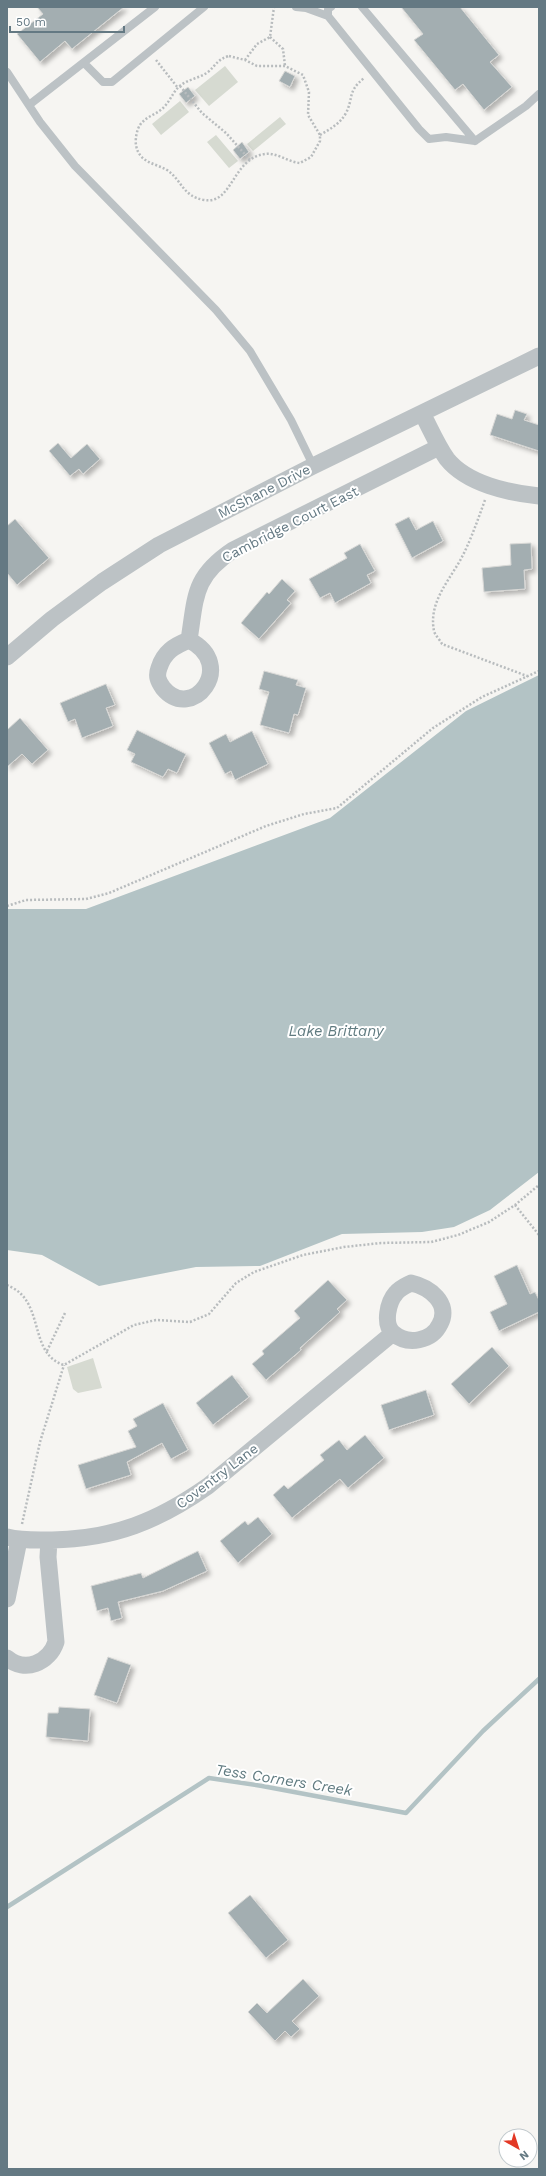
<svg xmlns="http://www.w3.org/2000/svg" width="546" height="2176" font-family="'Work Sans',sans-serif">
	<style>
		.green { fill: #d6dad1 }
		.water { fill: #b3c3c5 }
		.lines { fill: none; stroke-linecap: round; stroke-linejoin: round }
		.stream { stroke: #b3c3c5; stroke-width: 4.5 }
		.building { fill: #a3aeb1; stroke: #d7d7d5; filter: url(#shadow) }
		.path { stroke: #b8bcbe; stroke-width: 2.5; stroke-dasharray: 2 2; stroke-linecap: butt }
		.lane { stroke: #bcc2c5; stroke-width: 8 }
		.street { stroke: #bcc2c5; stroke-width: 17 }
		.labels { text-anchor: middle; stroke-width: 4; stroke-linejoin: round; paint-order: stroke }
		.street-label { font-size: 14px; fill: #647983; stroke: #fff }
		.water-label { font-size: 15px; font-style: italic; fill: #607b80; stroke: #fff }
	</style>
	<defs>
		<filter id="shadow"><feDropShadow dx="3.5" dy="3.5" stdDeviation="2" flood-color="#0004"/></filter>
	</defs>
	<rect width="100%" height="100%" fill="#f6f5f2"/>
	<path class="green" d="M225,66l13,16 -29,24 -14,-16z
		M180,101l9,11 -28,23 -9,-11z
		M280,117l6,7 -33,27 -6,-7z
		M216,135l22,26 -9,7 -22,-26z
		M93,1358l9,30 -24,5 -5,-4 -6,-22z"/>
	<path class="water" d="M539,675v497l-49,38 -36,17 -32,5 -80,2 -82,32 -64,1 -97,19 -57,-31 -35,-5v-341h79l244,-91 136,-107z"/>
	<g class="lines">
		<path class="stream" d="M7,1907l202,-129 53,8 144,27 77,-82 56,-52"/>
	</g>
	<path class="building" d="M37,7h87l-52,42 -7,-8 -25,21 -23,-28 26,-20z
		M401,7h59l39,48 -9,7 22,25 -28,23 -21,-26 -8,6 -41,-50 9,-6z
		M285,71l10,5 -5,11 -11,-6z
		M188,87l7,9 -9,7 -7,-9z
		M242,142l7,10 -9,7 -7,-9z
		M515,410l12,4 -3,6 15,5v26l-49,-16 7,-21 15,5z
		M58,443l13,15 16,-14 13,15 -17,15 -4,-5 -9,7 -21,-25z
		M409,517l7,13 17,-9 10,20 -31,17 -17,-34z
		M15,519l34,39 -32,27 -10,-12v-47z
		M531,543l1,26 -8,1 1,19 -41,3 -2,-24 29,-3 -1,-21z
		M360,544l15,27 -8,4 4,8 -36,20 -5,-10 -10,5 -11,-19 38,-21 -3,-5z
		M282,579l13,12 -8,9 4,3 -32,36 -18,-16 26,-31 2,2z
		M264,671l34,9 -2,5 10,3 -8,27 -4,-1 -5,19 -29,-8 9,-33 -10,-3z
		M106,684l9,21 -9,3 7,18 -31,12 -7,-19 -7,3 -8,-19z
		M20,718l28,32 -16,14 -10,-10 -15,13v-37z
		M137,730l49,24 -9,19 -9,-4 -5,8 -32,-15 4,-8 -8,-4z
		M252,731l16,33 -33,16 -4,-9 -6,3 -16,-31 17,-9 4,8z
		M517,1265l13,29 5,-2 4,8v12l-40,19 -9,-19 17,-8 -13,-28z
		M328,1280l19,20 -10,9 3,3 -40,36 1,2 -35,30 -14,-16 12,-10 -2,-3 38,-33 -6,-7z
		M492,1347l17,19 -40,38 -18,-20z
		M232,1375l17,22 -36,28 -17,-22z
		M426,1390l8,25 -45,15 -8,-25z
		M163,1403l25,47 -17,9 -9,-16 -35,19 4,13 -45,14 -8,-24 58,-18 -8,-16 9,-5 -4,-7z
		M365,1435l19,23 -36,30 -8,-9 -48,39 -19,-23 11,-10 4,4 36,-29 -4,-5 19,-15 8,10z
		M258,1517l14,17 -34,29 -18,-22 25,-20 3,4z
		M198,1551l9,20 -44,20 -45,11 4,16 -11,3 -3,-13 -11,3 -6,-25 50,-13 2,5z
		M108,1657l23,8 -14,38 -23,-8z
		M59,1707l31,2 -2,32 -42,-4 2,-24h10z
		M250,1895l38,45 -22,18 -38,-45z
		M303,1979l16,17 -27,25 8,8 -9,8 -6,-6 -10,10 -27,-29 9,-9 10,10z"/>
	<g class="lines">
		<path class="path" d="M270,37l13,12 2,17
			M229,56l16,4 12,6h28l18,9 6,17 -1,23 12,20v6l-9,16 -11,6c-12,-1 -24,-11 -35,-9 -33,4 -32,51 -61,46 -22,-4 -22,-20 -37,-30 -12,-7 -28,-7 -31,-25 -1,-6 1,-16 4,-20 6,-9 18,-11 24,-18 7,-7 9,-16 17,-22 8,-6 19,-7 27,-13 8,-7 10,-13 21,-16z
			M156,60l22,28
			M245,60l12,-16 13,-7 4,-30
			M180,86l22,27 24,20 24,27
			M320,135c10,-6 20,-11 26,-22 8,-16 1,-21 18,-35
			M485,500c-7,19 -13,37 -22,55 -12,24 -35,46 -29,76 1,4 6,9 8,13l85,32
			M7,906l19,-6 60,-1 23,-6 157,-67 38,-12 33,-6 96,-80 49,-31 57,-26
			M515,1205l24,30
			M7,1285c4,2 10,5 13,8 22,20 12,62 44,72l70,-40 22,-5 34,2 19,-8 27,-31 18,-11 49,-17 41,-8 37,-4 50,-1 27,-7 31,-13 26,-17 24,-20
			M47,1351l18,-38
			M22,1524l18,-82 24,-77"/>
		<path class="lane" d="M296,7l10,1 22,8
			M331,7l-3,2v7l91,113 10,10 17,-2 29,4
			M362,7l113,134 51,-35 13,-12
			M84,63l19,19h9l92,-75
			M7,72l33,50 35,44 141,144 34,41 41,69 19,39 1,8
			M29,105l126,-98"/>
		<path class="street" d="M422,413c8,15 15,32 25,46 20,25 62,34 92,37
			M189,640c7,-44 4,-63 44,-90l206,-103
			M189,640c49,25 3,83 -26,48 -5,-7 -7,-12 -4,-20 5,-16 15,-22 30,-28z
			M7,657l45,-38 50,-37 57,-37 152,-78 228,-111
			M411,1283c18,4 40,20 29,41 -8,17 -32,22 -47,9 -10,-9 -5,-31 3,-40 4,-5 9,-7 15,-10z
			M7,1537c15,4 30,3 45,3 62,-1 106,-19 156,-54l185,-153
			M7,1599l12,-59
			M7,1658c18,15 42,5 49,-16l-8,-85 1,-17"/>
	</g>
	<g class="labels">
		<g class="street-label">
			<text transform="translate(264 491) rotate(-27)" y="5">McShane Drive</text>
			<text transform="translate(290 524) rotate(-27)" y="5">Cambridge Court East</text>
			<text transform="translate(217 1476) rotate(-37)" y="5">Coventry Lane</text>
		</g>
		<g class="water-label">
			<text x="336" y="1036">Lake Brittany</text>
			<text transform="translate(284 1780) rotate(9)" y="5">Tess Corners Creek</text>
		</g>
	</g>
	<rect width="546" height="2176" fill="none" stroke="#647983" stroke-width="16"/>
	<g transform="translate(518 2148) rotate(141)"><circle r="19" fill="#ffffff" stroke="#c1c9cd"/>
	<path d="M0-3L7 15L0 10L-7 15Z" fill="#e33825"/>
	<text y="-6" font-size="11" font-weight="bold" text-anchor="middle" fill="#647983">N</text>
	</g>
	<path d="M10 26v6h114v-6" fill="none" stroke="#647983" stroke-width="2"/>
	<text x="16" y="26" font-size="12" fill="#647983" stroke="#ffffff" stroke-width="3" paint-order="stroke">50 m</text>
</svg>
